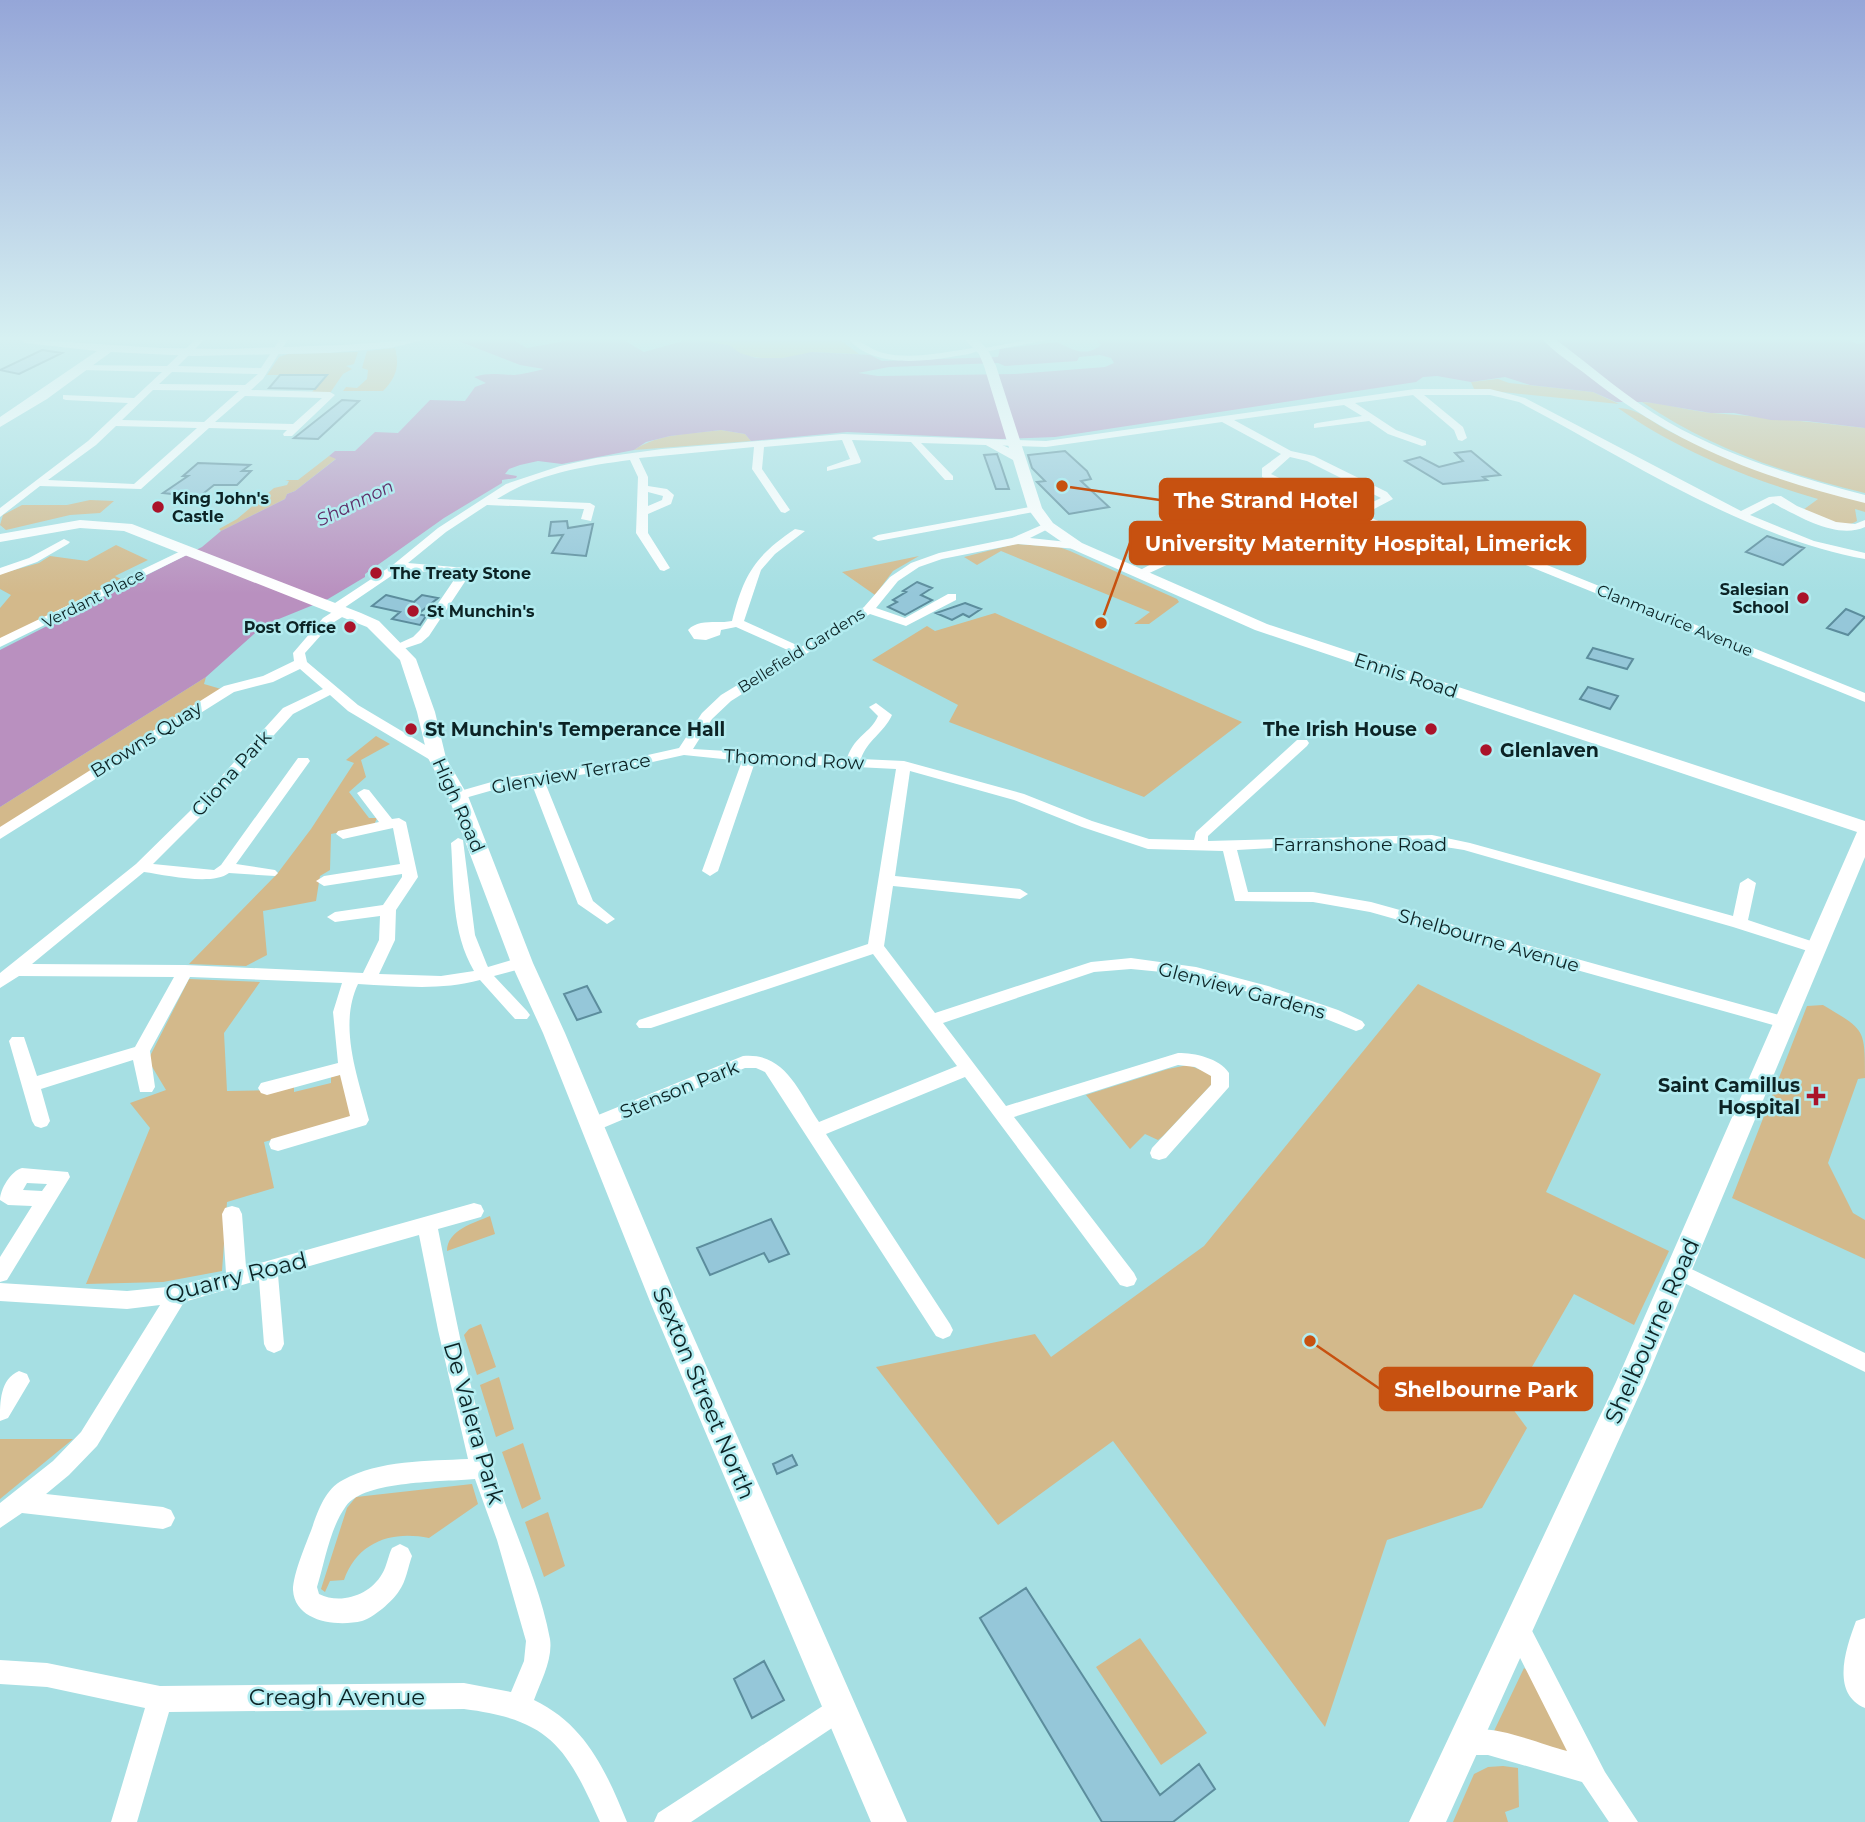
<svg xmlns="http://www.w3.org/2000/svg" width="1865" height="1822" font-family="Montserrat,sans-serif">
	<style>
		.green { fill: #d3b98b }
		.water { fill: #b990bf; fill-rule: evenodd }
		.building { fill: #95c7d9; stroke: #5c8d9d; stroke-width: 2 }
		.lines { fill: none; stroke-linecap: round; stroke-linejoin: round }
		.minor { fill: #fff; fill-rule: evenodd }
		.major { fill: #fff; fill-rule: evenodd }
		.poi-dot { fill: #aa132a; stroke: #b3ecf0; stroke-width: 2.5 }
		.labels { text-anchor: middle; stroke-width: 5; stroke-linejoin: round; paint-order: stroke }
		.far-poi-label { font-size: 16px; font-weight: bold; fill: #0c2325; stroke: #b3ecf0; text-anchor: start }
		.far-street-label { font-size: 16px; fill: #0c2325; stroke: #b3ecf0 }
		.far-water-label { font-size: 18px; font-style: italic; fill: #5f2d68; stroke: #b3ecf0 }
		.street-label { font-size: 19px; fill: #0c2325; stroke: #b3ecf0 }
		.poi-label { font-size: 19px; font-weight: bold; fill: #0c2325; stroke: #b3ecf0; text-anchor: start }
		.near-street-label { font-size: 23px; fill: #0c2325; stroke: #b3ecf0 }
		.leader { fill: none; stroke: #c75110; stroke-width: 2.5 }
		.callout-dot { fill: #c75110; stroke: #b3ecf0; stroke-width: 2.5 }
		.callout { fill: #c75110; stroke: #c75110; stroke-width: 2.5 }
		.callout-label { font-size: 21px; text-anchor: middle; font-weight: bold; fill: #fff }
	</style>
	<rect width="100%" height="100%" fill="#a6dfe3"/>
	<path class="green" d="M690,339h149l20,15 -47,-2 -17,5 -28,2 -19,-3z
		M395,348c5,18 1,30 -12,43h-40l3,-4 11,1 10,-9 1,-9 -6,-2 5,-17z
		M358,352l-4,12 -8,2 6,3 -9,5 -13,19 -18,-1 14,-17h-59l12,-18 9,-3z
		M1498,379l11,4 84,9 26,12 -145,-15 -3,-7z
		M1642,402c24,1 47,9 70,11 51,4 102,9 153,15v65c-79,-19 -155,-45 -223,-91z
		M1618,408c20,0 35,15 53,24 62,31 128,49 194,70v10l-10,-3 2,12c-15,10 -38,-4 -54,-11l15,-11c-69,-20 -141,-49 -200,-91z
		M721,430l24,4 6,7 -117,9c25,-17 58,-16 87,-20z
		M329,456l8,2 -42,33 -8,3 -2,5 -64,32 -2,-2 18,-10 37,-31 13,-3 2,-4 -4,-1h13z
		M90,500l24,1 -14,12 -30,2 -64,15 -6,-5 3,-10 19,-10h45z
		M1015,544l44,3 11,4 107,48 2,3 -30,22h-15l16,-12 -149,-61 -24,14 -13,-8z
		M116,545l32,15 -33,16 6,3 -121,62v-33l11,-13 -11,-6v-15l39,-11 11,-7 37,5z
		M919,556l-26,15 -18,24 -33,-23z
		M995,613l247,109 -98,75 -195,-75 9,-17 -86,-45 55,-34 8,5z
		M206,677l-2,7 17,5 -221,139v-21z
		M376,736l14,8 -29,16 5,17 -17,15 20,26h8l-3,7 -43,9 -1,36 -10,6 -4,25 -53,10 4,44 -21,11 -57,-2 88,-90 34,-45 43,-66 -8,-3z
		M189,979l71,3 -36,51 3,58 48,-1 19,-4v6l37,-9v-6l12,-3 8,44 -87,24 10,46 -47,14 -5,69 -59,11 -77,2 64,-156 -20,-25 36,-13 -18,-30z
		M1418,984l183,90 -55,118 123,59 -35,74 -60,-31 -64,111 17,23 -45,80 -95,32 -62,187 -212,-286 -115,84 -122,-158 159,-33 16,23 153,-111z
		M1823,1005c42,25 42,23 42,73l-7,1 -30,84 25,50 12,7v39l-133,-61 75,-192z
		M1188,1065l23,9 1,10 -49,52 -5,4 -13,-6 -15,15 -44,-54 82,-26z
		M490,1216l5,18 -48,17c0,-21 27,-28 43,-35z
		M481,1324l15,43 -19,8 -13,-40 5,-6z
		M499,1377l15,52 -18,8 -16,-52z
		M0,1439h73l-73,60z
		M523,1443l18,56 -19,10 -20,-57z
		M472,1484l6,20 -49,34c-37,-8 -72,4 -85,42l-14,1 -5,11 -4,-3 26,-81 9,-11z
		M548,1512l17,54 -21,11 -19,-55z
		M1140,1638l67,95 -46,32 -65,-98z
		M1524,1668l5,4 39,69 -1,15 -73,-25z
		M1503,1766l15,2 1,39 -14,5 3,10h-55l21,-48 14,-7z"/>
	<path class="water" d="M453,339h59l15,9 49,-9h46l22,13 46,-13 39,6 11,8 16,5h27l29,-6 58,3 12,6 116,-4 2,-8 57,-7c14,7 29,16 44,3l-5,-6h750l12,5 7,-2v86l-59,-7 -35,-1 -37,-7h-23l-65,-11h-30l-23,-10 -63,-7 -25,-8 -34,5 -34,-6 -14,1 -7,5 -361,55 -54,2 -154,-7 -96,9 -6,-7 -24,-4 -51,6 -24,6 -12,8 -72,14 -24,-3 -18,4 -11,4 -4,5 12,2 -1,2 -14,2v3l-58,35 -79,56v3l-37,22 -64,26 -58,52 -206,130v-157l202,-103 19,-16 64,-32 2,-5 8,-3 41,-32 -7,-3 6,-5h20l20,-19 23,1 32,-33 35,1 10,-14 11,-4 -12,-6c17,-5 24,-2 40,-2 10,-1 21,-4 30,-6l-24,-4zM1100,355l11,3 3,5 -9,4 -90,7 -137,2 -20,-3 31,-6 109,-4 7,3 72,-5 2,-4z"/>
	<path class="building" d="M42,350l20,3 -43,21 -19,-4z
		M280,375h47l-12,14 -46,-1z
		M342,400l17,1 -41,38 -24,-1z
		M1065,451l22,20 4,8 -10,2 28,26 -40,7 -32,-32 8,-1 -13,-13 -4,-13z
		M1471,451l29,24 -17,2 4,3 -44,4 -38,-23 15,-4 19,10 24,-6 -8,-8z
		M997,454l4,11 8,24h-13l-12,-34z
		M198,463l52,2 -8,6h9l-14,14h-23l-15,12 -36,-4 25,-17h-5z
		M567,521l1,7 25,-4 -7,32 -34,-3 11,-18 -14,1 2,-14z
		M1767,536l37,12 -21,17 -37,-13z
		M917,582l15,6 -11,7 11,5 -27,15 -17,-8 9,-5 -4,-2 13,-8 -3,-1z
		M386,595l28,7 8,-7 16,3 -20,16 8,2 -6,9 -28,-6 8,-7 -28,-6z
		M965,603l16,6 -12,8 -6,-3 -11,6 -16,-7z
		M1846,609l19,8 -17,18 -21,-7z
		M1593,648l40,11 -6,10 -40,-11z
		M1588,687l30,9 -8,13 -30,-10z
		M587,986l14,26 -24,8 -13,-26z
		M771,1219l18,35 -20,8 -5,-9 -54,22 -13,-27z
		M792,1455l5,10 -20,9 -4,-10z
		M1026,1588l134,207 39,-31 16,25 -42,33h-71l-122,-204z
		M764,1661l20,39 -32,18 -18,-39z"/>
	<g class="lines">
		<path class="minor" d="M196,339h9l-27,27 83,2 19,-29h8l-25,40 -12,11 79,2 5,3 -43,41h-8l-1,-2 4,-4 -78,-2 -68,61 -101,-3 -40,31v-9l88,-67 40,-38 -62,-3 -3,-1v-4l71,3 28,-26 -80,-2 -3,-1v-4l88,1zM172,372l86,2 -13,11 -86,-1zM153,390l86,1 -35,31 -82,-2zM245,396l77,2 -29,26 -78,-2zM116,426l81,2 -63,56 -86,-4 48,-35z
			M848,339c13,0 22,11 35,14 29,7 61,-1 90,-5l4,3c-7,4 -17,4 -26,6 -34,5 -77,10 -103,-18z
			M1032,339h21l-64,12 -4,-3z
			M1415,389h75l35,9 216,113 28,-14 12,-1 16,10 39,16 19,2 10,-4v7c-28,13 -67,-11 -92,-24l-23,12 64,26 51,12v6c-122,-22 -237,-100 -346,-157l-29,-7h-66l39,32 4,11 -5,3 -4,-1 -4,-10 -41,-35 -58,8 41,27 30,11v4l-4,1 -34,-12 -19,-13 -55,7v-4l3,-1 45,-7 -18,-11 -110,15 57,31 23,5 73,36 6,7 -34,18 -17,-1 -80,-39v-9l19,-14 -59,-32 -176,25 -125,-4 32,33v4h-8l-34,-38 -59,-2 9,21 -1,2 -33,8v-4l23,-8 -8,-19 -78,7 -2,22 28,41 -5,3 -4,-1 -29,-43 2,-22 -115,11 9,19v9l19,3 7,6 -3,9 -23,10v19l22,35 -6,3 -4,-1 -24,-37 2,-56 -8,-17c-46,6 -94,14 -133,39l93,4 5,3 -4,15 -10,-2 3,-10 -97,-4 -41,27 -38,31 58,5 6,3 -43,65 -8,7 -24,8 -6,-4 22,-10 7,-7 38,-56 -58,-4 -56,38 5,3 -2,3 -16,10 -26,29 2,9 51,43 84,50 2,3 -2,3h-10l-84,-50 -18,-16 -37,19 -93,103 -47,47 61,6 7,-5 77,-107h10l2,3 -74,103 39,6 3,3 -3,3 -46,-3c-17,13 -63,2 -85,-1l-112,92 153,1 178,8 16,-33 1,-24 -45,6 -8,-5 8,-5 48,-7 19,-28v-3l-78,12 -8,-5 8,-5 76,-12 -7,-36 -50,11 -7,-5 2,-3 41,-9 -22,-29 7,-4 5,1 23,29 7,-1 7,4 12,55 -22,33 -1,30 -16,34 62,2 33,-5c-23,-39 -20,-85 -23,-128l7,-5 5,2 12,95 12,30 1,2 34,-10 8,6 -2,4 -34,9 33,35 3,4 -3,4h-12l-35,-39c-40,11 -81,6 -122,4 -20,42 0,94 11,136l-3,5 -88,26 -7,-2 -2,-5 2,-5 79,-23 -10,-41 -73,20 -6,-2 -3,-5 3,-5 77,-20 -5,-51 9,-29 -152,-6 -40,74 5,36 -3,5h-12l-7,-32 -92,29 9,32 -3,5 -6,2 -6,-2 -3,-5 -23,-80 3,-4h12l13,39 98,-29 39,-70 -155,-1 -19,12v-15l136,-109 54,-53 93,-103 40,-19 -23,-20 -27,13 -39,10 -234,147v-12l224,-141 39,-10 31,-15 -1,-8 30,-35 11,-7 -4,-3 2,-3 62,-41 44,-36 68,-44 54,-18 36,-8 66,-9 180,-15 204,7zM1290,457l17,4 74,37 -27,13 -9,-1 -74,-36zM648,492l15,4 -1,4 -14,6z
			M1035,506l4,1v4l-161,30 -6,-3 6,-3z
			M1229,516l32,8 44,22 -10,2 -54,-23 -24,-2 -25,13 -19,26 -30,14 -4,2 -6,-4 31,-17 20,-25 14,-10 17,-5z
			M1366,516l87,35 43,-15h8v4l-9,4 370,149v9l-381,-154 -27,9h-8l-87,-36 -2,-2z
			M1044,524l10,2 -24,12 47,5 6,3 -6,3 -59,-5 -76,15 -23,8 -21,14 -22,27 29,10 43,-24h8v6l-50,26 -36,-12 -139,87 -19,18 -19,30 154,9c9,-24 23,-24 31,-42l-9,-9 7,-4 16,12c-8,18 -25,25 -31,44l43,2 120,33 68,27 57,18 45,1 2,-8 101,-92h10l2,3 -2,3 -99,90v5l224,-6 38,8 263,73 7,-33 8,-5 8,5 -8,37 72,24 2,4 -8,5 -81,-26 -269,-77c-74,-13 -152,-4 -227,0l11,42h65l58,10 419,116 3,4 -3,4 -6,2 -414,-116 -57,-10 -78,-1 -12,-50 -75,-2 -66,-22 -68,-27 -104,-29 -15,105 125,13 8,5 -8,5 -127,-13 -9,60 51,67 156,-51 40,-4 65,9 72,19 70,24 24,11 3,4 -3,4 -6,2 -60,-24 -64,-20 -70,-15 -31,-3 -37,3 -151,51 63,83 172,-53c17,0 41,5 51,20v14l-63,71 -7,2 -7,-2 -2,-5 2,-5 59,-63v-9l-16,-9 -17,-2 -164,52 120,156 3,6 -3,6 -7,2 -7,-2 -155,-208 -139,57 124,190 3,6 -3,6 -7,3 -7,-3 -171,-264 -9,-4h-11l-147,62 -6,2 -6,-2 -3,-5 3,-5 157,-64c42,-4 56,36 76,66l138,-56 -84,-112 -222,74h-12l-3,-4 3,-4 229,-76 28,-175 -141,-7 -37,109 -8,5 -8,-5 40,-110 -58,-6 -63,14 -77,11 49,121 22,18 -8,5 -29,-20 -47,-122 -20,3 -53,15 -7,-4 2,-3 56,-16 112,-16 58,-13 23,-35 19,-18 71,-43 -56,-25 -15,3 -1,5 -14,5 -12,-1 -6,-9c11,-12 29,-6 44,-9 12,-47 23,-65 63,-92l10,2 -30,23 -14,16 -17,51 57,26 63,-40 26,-30 21,-14 28,-10 73,-15z
			M64,539l6,3 -2,2 -31,18 -37,13v-7l29,-10z
			M185,549l6,3 -2,2 -189,93v-9z
			M22,1168l46,4 2,5 -63,103 -7,2v-25l32,-51 -24,-1 -8,-5c0,-11 11,-29 22,-32zM27,1183l20,1 -5,7 -19,-1z
			M474,1203l7,2 3,6 -3,6 -43,12c16,80 31,161 55,238 17,57 46,113 57,172 3,20 -9,42 -16,61 52,25 72,71 93,122h-27c-34,-76 -50,-102 -136,-113l-295,3 -32,110h-26l34,-114 -98,-21 -47,-3v-24l47,3 113,23 304,-3 47,9 13,-31 2,-20 -29,-101 -22,-61c-31,3 -110,1 -129,27 -16,22 -21,55 -29,81l2,7c22,11 51,1 63,-20 5,-8 6,-18 10,-26l8,-4 8,4 4,8c-4,11 -6,26 -13,35 -6,10 -26,27 -37,30 -25,6 -67,1 -69,-31 0,-16 13,-46 19,-62 6,-17 13,-39 31,-48 36,-20 85,-19 125,-21l-30,-129 -19,-95 -141,40 6,69 -3,6 -7,3 -7,-3 -3,-6 -5,-64 -75,22 -87,144 -28,29 -23,19 117,13 8,3 4,8 -4,8 -8,3 -141,-16 -22,15v-25l53,-42 28,-29 79,-127 -33,4 -127,-8v-18l127,8 50,-5 49,-13 -4,-59 3,-6 7,-2 7,2 3,6 4,53z
			M1679,1263l186,90v19l-193,-95 -3,-6 3,-6z
			M19,1371l8,3 3,7 -22,37 -8,3c0,-19 0,-42 19,-50z
			M1518,1618l9,3 78,151 33,50h-29l-27,-40 -94,-27h-23l-9,-4 -4,-9 4,-9c30,-13 80,10 111,18l-61,-121 3,-9z
			M1865,1618v90c-35,-15 -19,-60 -9,-87z
			M838,1696l9,4 4,9 -4,9 -156,104h-37l4,-9z"/>
		<path class="major" d="M19,339l141,9 67,1 116,-4 85,-6 -38,9 -63,5 -134,3 -82,-4 -64,47 -47,28v-10l97,-66 -72,-8z
			M964,339h13l11,11 8,16 46,142 11,15 29,20 185,81 598,197v36l-220,525 -199,440h-37l207,-440 241,-550 -602,-202 -183,-81 -29,-20 -15,-20 -15,-49 -29,-16 7,-4 18,8 -25,-82 -5,-12z
			M1542,339h13c38,28 73,60 113,83 61,35 129,55 197,73v8c-106,-26 -190,-58 -277,-127 -15,-12 -33,-23 -46,-37z
			M80,520l52,4 229,89 18,8 37,38 19,53 11,46 22,38 65,167 32,70 114,271 228,518h-36l-220,-518 -108,-271 -32,-70 -63,-167 -20,-38 -11,-46 -17,-52 -33,-33 -243,-96 -44,-3 -80,14v-8z"/>
	</g>
	<linearGradient id="sky" x2="0" y2="1"><stop stop-color="#95a6d8"/><stop offset="0.57" stop-color="#d7f1f2"/><stop offset="1" stop-color="#d7f1f2" stop-opacity="0"/></linearGradient>
	<rect width="1865" height="594" fill="url(#sky)"/>
	<g class="poi-dot">
		<circle cx="158" cy="507" r="7"/>
		<circle cx="376" cy="573" r="7"/>
		<circle cx="1803" cy="598" r="7"/>
		<circle cx="413" cy="611" r="7"/>
		<circle cx="350" cy="627" r="7"/>
		<circle cx="411" cy="729" r="7"/>
		<circle cx="1431" cy="729" r="7"/>
		<circle cx="1486" cy="750" r="7"/>
		<path d="M1812.5 1085.5h7v7h7v7h-7v7h-7v-7h-7v-7h7z"/>
	</g>
	<g class="labels">
		<g class="far-poi-label">
			<text x="172" y="504">King John's<tspan x="172" dy="18">Castle</tspan></text>
			<text x="390" y="579">The Treaty Stone</text>
			<text x="1789" y="595" text-anchor="end">Salesian<tspan x="1789" dy="18">School</tspan></text>
			<text x="427" y="617">St Munchin's</text>
			<text x="336" y="633" text-anchor="end">Post Office</text>
		</g>
		<g class="far-street-label">
			<text transform="translate(93 598) rotate(-27)" y="6">Verdant Place</text>
			<text transform="translate(1675 620) rotate(22)" y="6">Clanmaurice Avenue</text>
			<text transform="translate(801 650) rotate(-32)" y="6">Bellefield Gardens</text>
		</g>
		<g class="far-water-label">
			<text transform="translate(355 503) rotate(-26)" y="6">Shannon</text>
		</g>
		<g class="street-label">
			<text transform="translate(1406 675) rotate(18)" y="7">Ennis Road</text>
			<text transform="translate(146 739) rotate(-32)" y="7">Browns Quay</text>
			<text transform="translate(794 759) rotate(3)" y="7">Thomond Row</text>
			<text transform="translate(231 773) rotate(-48)" y="7">Cliona Park</text>
			<text transform="translate(571 773) rotate(-10)" y="7">Glenview Terrace</text>
			<text transform="translate(459 805) rotate(66)" y="7">High Road</text>
			<text x="1360" y="851">Farranshone Road</text>
			<text transform="translate(1489 940) rotate(16)" y="7">Shelbourne Avenue</text>
			<text transform="translate(1242 990) rotate(15)" y="7">Glenview Gardens</text>
			<text transform="translate(679 1089) rotate(-22)" y="7">Stenson Park</text>
		</g>
		<g class="poi-label">
			<text x="425" y="736">St Munchin's Temperance Hall</text>
			<text x="1417" y="736" text-anchor="end">The Irish House</text>
			<text x="1500" y="757">Glenlaven</text>
			<text x="1800" y="1092" text-anchor="end">Saint Camillus<tspan x="1800" dy="22">Hospital</tspan></text>
		</g>
		<g class="near-street-label">
			<text transform="translate(236 1277) rotate(-14)" y="8">Quarry Road</text>
			<text transform="translate(1652 1331) rotate(-66)" y="8">Shelbourne Road</text>
			<text transform="translate(704 1393) rotate(67)" y="8">Sexton Street North</text>
			<text transform="translate(474 1423) rotate(74)" y="8">De Valera Park</text>
			<text x="337" y="1705">Creagh Avenue</text>
		</g>
	</g>
	<path class="leader" d="M1062 486L1160 500M1101 623L1130 543M1310 1341L1380 1389"/>
	<g class="callout-dot">
		<circle cx="1062" cy="486" r="7"/>
		<circle cx="1101" cy="623" r="7"/>
		<circle cx="1310" cy="1341" r="7"/>
	</g>
	<g class="callout">
		<rect x="1160" y="479" width="213" height="42" rx="7"/>
		<rect x="1130" y="522" width="455" height="42" rx="7"/>
		<rect x="1380" y="1368" width="212" height="42" rx="7"/>
	</g>
	<g class="callout-label">
		<text x="1266" y="508">The Strand Hotel</text>
		<text x="1358" y="551">University Maternity Hospital, Limerick</text>
		<text x="1486" y="1397">Shelbourne Park</text>
	</g>
</svg>
